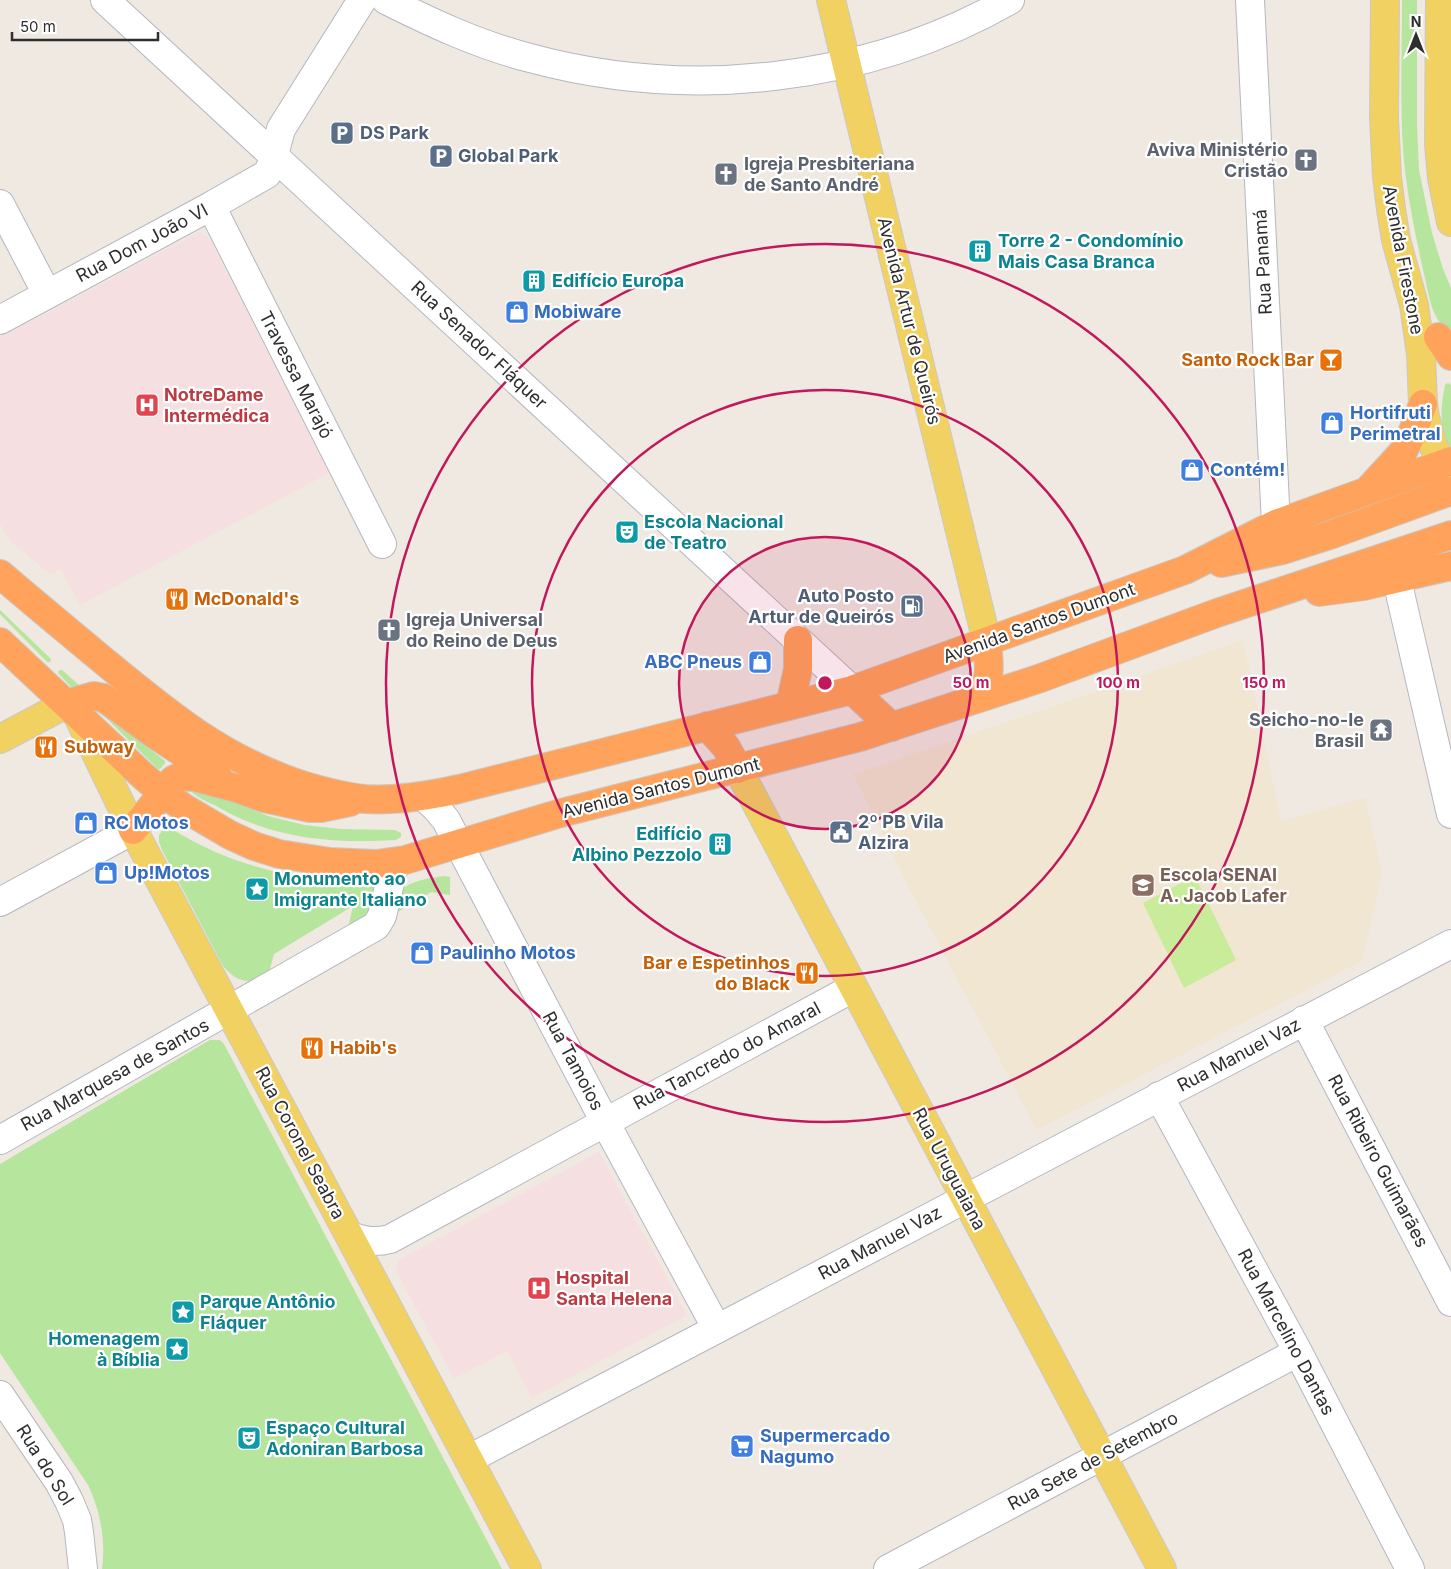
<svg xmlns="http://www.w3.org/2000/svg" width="1451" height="1569" font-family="Inter,sans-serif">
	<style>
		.education { fill: #f0e6d1 }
		.medical { fill: #f5dfe0 }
		.green { fill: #b6e59e }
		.pitch { fill: #c9ec9a }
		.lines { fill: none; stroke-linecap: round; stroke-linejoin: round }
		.minor-casing { stroke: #b4b7c1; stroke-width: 30 }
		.major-casing { stroke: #c9c9c9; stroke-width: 30 }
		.highway-casing { stroke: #c9c9c9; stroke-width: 30 }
		.minor { stroke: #fff; stroke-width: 28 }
		.major { stroke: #f2d163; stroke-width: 28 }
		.highway { stroke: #ffa35c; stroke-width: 28 }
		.ring { fill: none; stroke: #c2185b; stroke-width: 2.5 }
		.labels { text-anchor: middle; stroke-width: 4.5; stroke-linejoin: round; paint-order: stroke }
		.service-label { font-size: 18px; font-weight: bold; fill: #4e5e75; stroke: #fff; text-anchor: start }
		.worship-label { font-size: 18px; font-weight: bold; fill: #5b616d; stroke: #fff; text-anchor: end }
		.culture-label { font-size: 18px; font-weight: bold; fill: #0d838f; stroke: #fff; text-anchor: start }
		.street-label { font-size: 18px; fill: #2e2e2e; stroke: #fff }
		.shop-label { font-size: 18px; font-weight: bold; fill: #366cbe; stroke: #fff; text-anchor: start }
		.food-label { font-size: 18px; font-weight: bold; fill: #c56008; stroke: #fff; text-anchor: start }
		.health-label { font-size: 18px; font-weight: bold; fill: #be3a42; stroke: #fff; text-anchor: start }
		.education-label { font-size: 18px; font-weight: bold; fill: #785e54; stroke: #fff; text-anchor: start }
		.centre { fill: #c2185b; stroke: #fff; stroke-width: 2.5 }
		.ring-label { font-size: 15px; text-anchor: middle; font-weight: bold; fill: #c2185b; stroke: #fff; stroke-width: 4.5; stroke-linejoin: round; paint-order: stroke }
	</style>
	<rect width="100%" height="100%" fill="#efe9e1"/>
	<path class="education" d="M1243,640l38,181 84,-23 17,75 -20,88 -325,169 -129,-244 -55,-112 225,-76z"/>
	<path class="medical" d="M199,232l11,7 119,234 -249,132 -19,-36 -11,5 -39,-32 -11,-18v-186z
		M599,1152l88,163 -155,83 -25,-47 -53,28 -58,-108 3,-11z"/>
	<path class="green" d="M1402,0h15v125l2,45 13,63 11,36 8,19v41c-19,-2 -23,-40 -27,-55 -9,-41 -18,-83 -21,-125 -3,-49 -1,-99 -1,-149z
		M1448,383l3,2v63l-3,1c-8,-28 -8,-36 -3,-64z
		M0,610l51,49 -1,3h-3l-47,-48z
		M59,670h3l17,15v3l-5,2 -16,-17z
		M100,712h3l62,49v2l-5,6h-2z
		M188,789l41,11 39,16 36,9 37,4 54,1 6,3v4l-5,3c-62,4 -123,-1 -178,-33 -10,-5 -22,-10 -30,-18z
		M164,828h6c66,41 125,51 201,56l4,5 -5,25 -22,14 5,-22 -79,48 -6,22c-18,9 -32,6 -45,-10l-61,-116 -3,-8v-7z
		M445,876l5,1v18l-19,-3 -38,23 7,-24c12,-11 29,-13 45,-15z
		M210,1040h10l4,4 278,525h-400c4,-29 -2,-59 -14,-84l-88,-132v-189z"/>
	<path class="pitch" d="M1195,876l41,84 -52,28 -41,-85z"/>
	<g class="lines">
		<g class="minor-casing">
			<path id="minor" d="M105,0l747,690
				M386,0c46,23 93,45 144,58 159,43 336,24 480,-58
				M1250,0l26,524
				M0,204l47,90
				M211,206l171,338
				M0,320l211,-114 56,-32 4,-8 10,-37 81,-129
				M1397,580l54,234
				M424,797l12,11 10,12 159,302 112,207
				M0,902l133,-72
				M1304,1020l147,282
				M1159,1096l139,256 112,217
				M0,1140l376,-214 6,-10 13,-54
				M350,1236c14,5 25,7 40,3l463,-251
				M0,1395l59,87 10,19 8,19 2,12 4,37
				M469,1459l982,-515
				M888,1569l410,-217"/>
		</g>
		<g class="major-casing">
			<path id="major" d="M831,0l156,642
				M1385,0l-1,118 3,59 4,32 5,31 18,65 7,49 2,50 2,13 8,28 18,39
				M1440,0l-1,144 3,34 9,44
				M77,714l56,116 394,739
				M0,739l66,-35
				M738,769l424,800"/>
		</g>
		<g class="highway-casing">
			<path id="highway" d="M1438,337l13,19
				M1370,488l33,-36 10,-21 10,-27
				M1221,563l62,-13 47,-15 121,-44
				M0,574c35,30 70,59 105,88 63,52 117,97 197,123 20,6 42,12 63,14 32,2 63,-3 94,-10l393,-99 333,-120 91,-46 175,-63
				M1319,592l45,-6 87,-20
				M0,642l143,134 19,16 22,16 46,27 24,11 25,8 51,8 46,2 29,-4 156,-47 299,-76 178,-58 179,-66 234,-78
				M852,690l40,37
				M980,696c12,-17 9,-33 7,-54
				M66,704l28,-8 10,2 50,36 64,42
				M790,705l8,-36v-29
				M707,726l19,21 12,22
				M133,830l40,-50 8,-4 13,1 42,11 28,10 46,10h11l29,-6"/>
		</g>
		<use href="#minor" class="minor"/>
		<use href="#major" class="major"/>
		<use href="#highway" class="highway"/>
	</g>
	<circle cx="825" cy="683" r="146" fill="#c2185b" fill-opacity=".12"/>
	<g class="ring">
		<circle cx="825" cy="683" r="146"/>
		<circle cx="825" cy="683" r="293"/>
		<circle cx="825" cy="683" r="439"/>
	</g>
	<defs>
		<g id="parking-square" transform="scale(1.25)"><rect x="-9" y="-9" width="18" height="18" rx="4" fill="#5c6f8a" stroke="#fff"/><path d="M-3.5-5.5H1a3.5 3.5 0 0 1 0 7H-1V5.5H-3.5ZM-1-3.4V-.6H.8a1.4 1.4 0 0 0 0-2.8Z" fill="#fff"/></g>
		<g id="church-square" transform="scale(1.25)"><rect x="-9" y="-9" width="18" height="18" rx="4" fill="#6b7280" stroke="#fff"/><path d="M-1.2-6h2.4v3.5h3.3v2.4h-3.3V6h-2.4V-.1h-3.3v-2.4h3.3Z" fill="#fff"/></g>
		<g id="building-square" transform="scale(1.25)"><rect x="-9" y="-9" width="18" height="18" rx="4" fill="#0f9aa8" stroke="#fff"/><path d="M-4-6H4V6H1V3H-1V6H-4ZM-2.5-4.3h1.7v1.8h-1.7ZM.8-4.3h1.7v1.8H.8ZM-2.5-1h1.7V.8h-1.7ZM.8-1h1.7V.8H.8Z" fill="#fff"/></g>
		<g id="shop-square" transform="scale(1.25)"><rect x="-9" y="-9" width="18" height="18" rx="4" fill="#3f7fe0" stroke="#fff"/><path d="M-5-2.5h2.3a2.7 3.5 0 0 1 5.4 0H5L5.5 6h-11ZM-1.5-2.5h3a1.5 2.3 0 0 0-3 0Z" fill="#fff"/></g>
		<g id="bar-square" transform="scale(1.25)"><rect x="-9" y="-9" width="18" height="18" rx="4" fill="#e8710a" stroke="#fff"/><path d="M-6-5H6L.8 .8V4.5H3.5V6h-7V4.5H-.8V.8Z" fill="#fff"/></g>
		<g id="hospital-square" transform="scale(1.25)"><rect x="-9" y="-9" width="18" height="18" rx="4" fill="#e0444e" stroke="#fff"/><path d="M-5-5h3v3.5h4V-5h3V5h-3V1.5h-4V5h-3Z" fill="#fff"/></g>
		<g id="theatre-square" transform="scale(1.25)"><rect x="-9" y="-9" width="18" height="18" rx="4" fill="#0f9aa8" stroke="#fff"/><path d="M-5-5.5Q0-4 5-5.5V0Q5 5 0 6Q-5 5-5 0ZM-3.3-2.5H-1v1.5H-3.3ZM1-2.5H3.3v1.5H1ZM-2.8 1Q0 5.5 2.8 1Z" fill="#fff"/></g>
		<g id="restaurant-square" transform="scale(1.25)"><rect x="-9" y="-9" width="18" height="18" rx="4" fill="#e8710a" stroke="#fff"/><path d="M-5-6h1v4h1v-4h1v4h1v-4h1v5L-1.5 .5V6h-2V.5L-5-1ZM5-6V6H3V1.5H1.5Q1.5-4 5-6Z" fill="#fff"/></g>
		<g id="fuel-square" transform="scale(1.25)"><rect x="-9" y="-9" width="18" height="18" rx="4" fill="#5c6f8a" stroke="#fff"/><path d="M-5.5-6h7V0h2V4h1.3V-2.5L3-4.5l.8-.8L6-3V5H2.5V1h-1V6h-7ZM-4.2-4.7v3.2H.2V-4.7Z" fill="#fff"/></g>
		<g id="temple-square" transform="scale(1.25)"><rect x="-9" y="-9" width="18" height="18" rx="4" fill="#6b7280" stroke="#fff"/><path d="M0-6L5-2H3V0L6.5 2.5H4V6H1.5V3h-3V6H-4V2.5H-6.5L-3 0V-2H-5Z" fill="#fff"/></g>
		<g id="civic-square" transform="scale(1.25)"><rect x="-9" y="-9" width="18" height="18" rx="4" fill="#5c6f8a" stroke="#fff"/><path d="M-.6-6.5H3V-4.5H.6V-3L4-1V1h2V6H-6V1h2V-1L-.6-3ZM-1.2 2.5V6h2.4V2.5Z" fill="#fff"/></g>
		<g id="university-square" transform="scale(1.25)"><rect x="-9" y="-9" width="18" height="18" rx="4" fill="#8d6e63" stroke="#fff"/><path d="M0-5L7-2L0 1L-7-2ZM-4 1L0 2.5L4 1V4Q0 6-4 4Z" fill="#fff"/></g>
		<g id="sight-square" transform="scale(1.25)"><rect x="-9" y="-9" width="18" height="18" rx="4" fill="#0f9aa8" stroke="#fff"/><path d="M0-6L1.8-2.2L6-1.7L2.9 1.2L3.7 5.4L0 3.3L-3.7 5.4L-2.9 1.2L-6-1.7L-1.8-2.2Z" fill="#fff"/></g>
		<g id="supermarket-square" transform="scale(1.25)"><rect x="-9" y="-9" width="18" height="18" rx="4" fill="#3f7fe0" stroke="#fff"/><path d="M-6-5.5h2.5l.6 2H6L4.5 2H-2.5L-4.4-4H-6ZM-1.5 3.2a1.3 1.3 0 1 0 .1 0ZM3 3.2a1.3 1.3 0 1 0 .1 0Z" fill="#fff"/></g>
	</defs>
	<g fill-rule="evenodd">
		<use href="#parking-square" x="342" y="133"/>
		<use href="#parking-square" x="441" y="156"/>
		<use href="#church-square" x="1306" y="160"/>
		<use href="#church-square" x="726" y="174"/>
		<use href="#building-square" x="980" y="251"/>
		<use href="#building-square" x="534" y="281"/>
		<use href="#shop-square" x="517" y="312"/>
		<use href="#bar-square" x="1331" y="360"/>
		<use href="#hospital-square" x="147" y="405"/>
		<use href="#shop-square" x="1332" y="423"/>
		<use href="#shop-square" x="1192" y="470"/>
		<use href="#theatre-square" x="627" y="532"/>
		<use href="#restaurant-square" x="177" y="599"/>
		<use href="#fuel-square" x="912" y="606"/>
		<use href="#church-square" x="389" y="630"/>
		<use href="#shop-square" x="760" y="662"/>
		<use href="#temple-square" x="1381" y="730"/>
		<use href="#restaurant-square" x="46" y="747"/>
		<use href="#shop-square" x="86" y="823"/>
		<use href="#civic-square" x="841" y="832"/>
		<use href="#building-square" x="720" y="844"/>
		<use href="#shop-square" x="106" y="873"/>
		<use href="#university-square" x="1143" y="885"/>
		<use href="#sight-square" x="257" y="889"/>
		<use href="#shop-square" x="422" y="953"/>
		<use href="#restaurant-square" x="807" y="973"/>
		<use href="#restaurant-square" x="312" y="1048"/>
		<use href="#hospital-square" x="539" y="1288"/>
		<use href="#sight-square" x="183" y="1312"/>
		<use href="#sight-square" x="177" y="1349"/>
		<use href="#theatre-square" x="249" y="1438"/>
		<use href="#supermarket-square" x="742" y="1446"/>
	</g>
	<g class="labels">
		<g class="service-label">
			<text x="360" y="139">DS Park</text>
			<text x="458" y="162">Global Park</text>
			<text x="894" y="602" text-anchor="end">Auto Posto<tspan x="894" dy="21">Artur de Queirós</tspan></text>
			<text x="858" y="828">2º PB Vila<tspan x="858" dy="21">Alzira</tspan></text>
		</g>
		<g class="worship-label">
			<text x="1288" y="156">Aviva Ministério<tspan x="1288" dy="21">Cristão</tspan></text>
			<text x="744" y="170" text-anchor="start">Igreja Presbiteriana<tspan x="744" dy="21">de Santo André</tspan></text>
			<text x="406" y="626" text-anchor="start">Igreja Universal<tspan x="406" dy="21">do Reino de Deus</tspan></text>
			<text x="1364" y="726">Seicho-no-Ie<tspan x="1364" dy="21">Brasil</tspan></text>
		</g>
		<g class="culture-label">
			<text x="998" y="247">Torre 2 - Condomínio<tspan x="998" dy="21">Mais Casa Branca</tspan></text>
			<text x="552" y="287">Edifício Europa</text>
			<text x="644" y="528">Escola Nacional<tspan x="644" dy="21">de Teatro</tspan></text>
			<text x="702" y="840" text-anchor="end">Edifício<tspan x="702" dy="21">Albino Pezzolo</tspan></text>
			<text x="274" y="885">Monumento ao<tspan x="274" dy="21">Imigrante Italiano</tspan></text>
			<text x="200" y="1308">Parque Antônio<tspan x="200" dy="21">Fláquer</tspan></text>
			<text x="160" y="1345" text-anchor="end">Homenagem<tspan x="160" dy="21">à Bíblia</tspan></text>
			<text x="266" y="1434">Espaço Cultural<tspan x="266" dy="21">Adoniran Barbosa</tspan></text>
		</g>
		<g class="street-label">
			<text transform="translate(142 243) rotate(-28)" y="6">Rua Dom João VI</text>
			<text transform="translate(1403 260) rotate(79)" y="6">Avenida Firestone</text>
			<text transform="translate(1263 262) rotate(-93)" y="6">Rua Panamá</text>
			<text transform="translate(909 321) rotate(76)" y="6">Avenida Artur de Queirós</text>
			<text transform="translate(479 345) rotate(43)" y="6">Rua Senador Fláquer</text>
			<text transform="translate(296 375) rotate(63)" y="6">Travessa Marajó</text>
			<text transform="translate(1039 623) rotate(-20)" y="6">Avenida Santos Dumont</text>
			<text transform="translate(661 788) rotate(-14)" y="6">Avenida Santos Dumont</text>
			<text transform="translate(1239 1055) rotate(-28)" y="6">Rua Manuel Vaz</text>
			<text transform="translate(727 1056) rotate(-28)" y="6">Rua Tancredo do Amaral</text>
			<text transform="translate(573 1061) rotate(62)" y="6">Rua Tamoios</text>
			<text transform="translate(115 1075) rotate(-29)" y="6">Rua Marquesa de Santos</text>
			<text transform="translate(300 1143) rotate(62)" y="6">Rua Coronel Seabra</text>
			<text transform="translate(1378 1161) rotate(62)" y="6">Rua Ribeiro Guimarães</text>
			<text transform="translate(949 1169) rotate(62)" y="6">Rua Uruguaiana</text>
			<text transform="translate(880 1243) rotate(-28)" y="6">Rua Manuel Vaz</text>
			<text transform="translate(1286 1332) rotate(62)" y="6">Rua Marcelino Dantas</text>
			<text transform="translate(1093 1461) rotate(-28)" y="6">Rua Sete de Setembro</text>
			<text transform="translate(45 1465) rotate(58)" y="6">Rua do Sol</text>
		</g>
		<g class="shop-label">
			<text x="534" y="318">Mobiware</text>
			<text x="1350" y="419">Hortifruti<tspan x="1350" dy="21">Perimetral</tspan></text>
			<text x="1210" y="476">Contém!</text>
			<text x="742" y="668" text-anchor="end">ABC Pneus</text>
			<text x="104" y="829">RC Motos</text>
			<text x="124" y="879">Up!Motos</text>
			<text x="440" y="959">Paulinho Motos</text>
			<text x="760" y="1442">Supermercado<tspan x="760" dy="21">Nagumo</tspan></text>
		</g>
		<g class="food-label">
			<text x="1314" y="366" text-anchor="end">Santo Rock Bar</text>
			<text x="194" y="605">McDonald's</text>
			<text x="64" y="753">Subway</text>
			<text x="790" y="969" text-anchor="end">Bar e Espetinhos<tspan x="790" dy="21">do Black</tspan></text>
			<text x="330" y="1054">Habib's</text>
		</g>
		<g class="health-label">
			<text x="164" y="401">NotreDame<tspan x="164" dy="21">Intermédica</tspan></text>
			<text x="556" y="1284">Hospital<tspan x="556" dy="21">Santa Helena</tspan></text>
		</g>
		<g class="education-label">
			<text x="1160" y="881">Escola SENAI<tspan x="1160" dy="21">A. Jacob Lafer</tspan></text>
		</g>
	</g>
	<circle cx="825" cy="683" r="8" class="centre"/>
	<g class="ring-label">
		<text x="971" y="688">50 m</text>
		<text x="1118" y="688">100 m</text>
		<text x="1264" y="688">150 m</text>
	</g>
	<g transform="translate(1416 35)" stroke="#ffffff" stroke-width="4" paint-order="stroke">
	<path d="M0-4L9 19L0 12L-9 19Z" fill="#2e2e2e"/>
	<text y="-8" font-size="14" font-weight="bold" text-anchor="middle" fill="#2e2e2e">N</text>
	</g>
	<path d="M12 32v8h146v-8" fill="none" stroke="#2e2e2e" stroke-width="2.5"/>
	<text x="20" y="32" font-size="15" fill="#2e2e2e" stroke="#ffffff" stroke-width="4" paint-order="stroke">50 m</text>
</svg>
